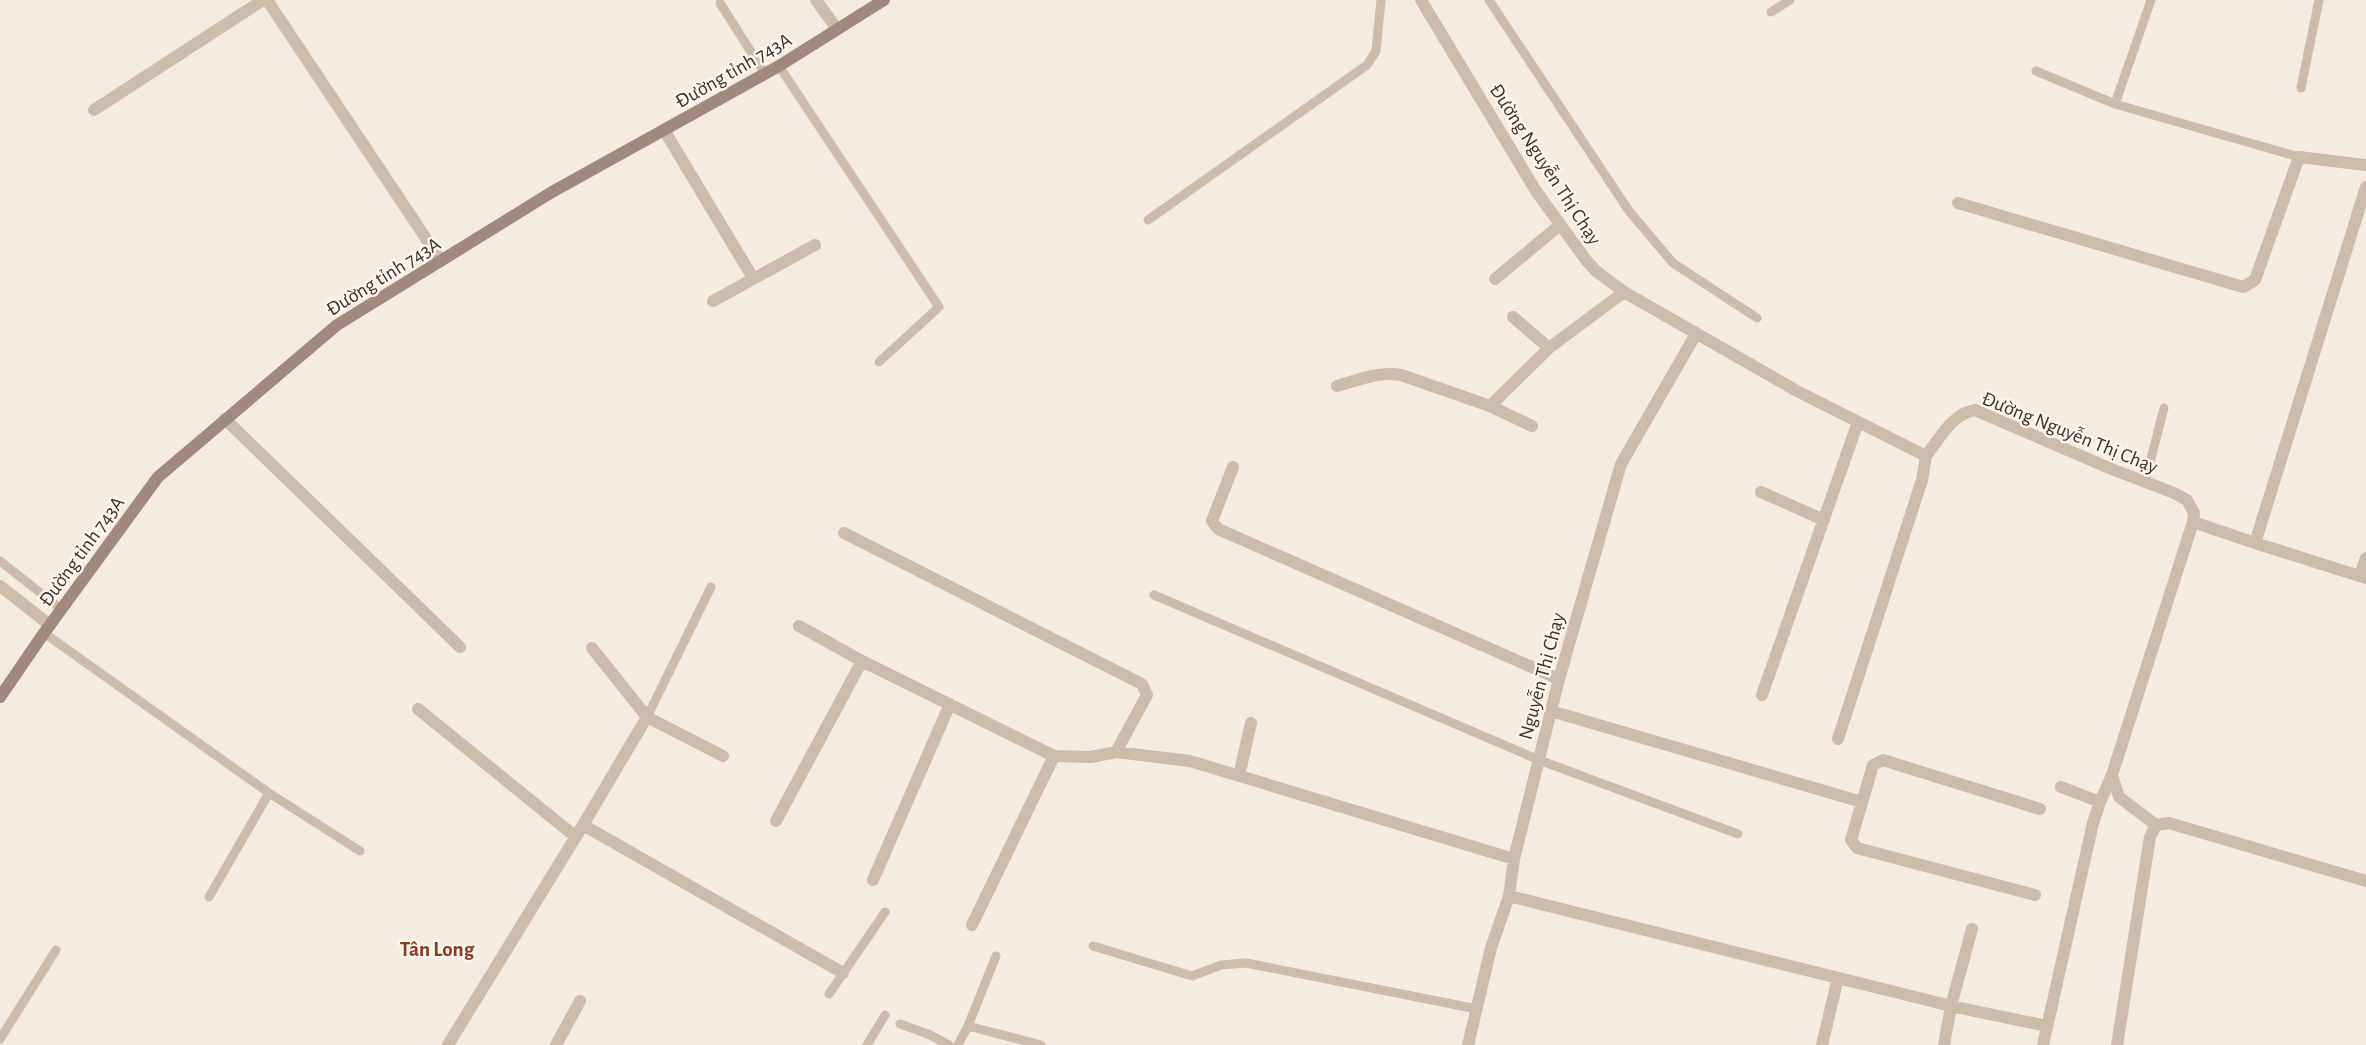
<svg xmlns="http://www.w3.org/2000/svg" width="2366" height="1045" font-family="'Alegreya Sans',sans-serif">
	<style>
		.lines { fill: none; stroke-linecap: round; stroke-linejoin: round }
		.lane { stroke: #cdbbac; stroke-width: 9 }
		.street { stroke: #cdbbac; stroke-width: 12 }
		.secondary { stroke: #a18a7d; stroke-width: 12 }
		.labels { text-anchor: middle; stroke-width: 5; stroke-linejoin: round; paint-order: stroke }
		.street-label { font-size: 20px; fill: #3b302b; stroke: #fbf5ee }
		.neighbourhood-label { font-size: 21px; font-weight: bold; fill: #8c3b22; stroke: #fbf5ee }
	</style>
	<rect width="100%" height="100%" fill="#f4ebe1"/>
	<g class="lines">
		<path class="lane" d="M1489,0l140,211 44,52 84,55
			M2151,0l-36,104 184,53
			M720,3l45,71
			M1771,12l19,-12
			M779,66l160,241 -60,55
			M2036,71l79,33
			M2301,88l18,-88
			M1148,220l219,-155 9,-14 5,-51
			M2145,482l19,-74
			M0,561l61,48
			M1154,595l385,165 199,74
			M44,633l225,160 -60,104
			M647,717l64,-130
			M269,793l91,58
			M1093,946l99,30 29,-11 25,-2 231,46
			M996,956l-28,70 73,19
			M829,994l56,-82
			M900,1024l28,10 21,11
			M0,1039l56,-89
			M867,1045l18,-30
			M958,1045l10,-19"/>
		<path class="street" d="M267,0l174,261
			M816,0l21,29
			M1421,0l115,191 50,69 10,11 28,21 173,99 129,65c13,-17 27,-43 49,-46l134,58 65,25 13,7 7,13 -1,9 62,21 111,-356
			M94,110l169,-110
			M664,130l89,148
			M1958,203l285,84 12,-7 44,-123 67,8
			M1495,279l65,-54
			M713,301l102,-56
			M1513,317l36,31 75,-56
			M1337,386c21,-6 42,-15 64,-11l89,31 59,-58
			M1490,406l42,20
			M225,419l235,228
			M1233,467l-21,54 6,8 341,150
			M1761,492l63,28
			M844,533l298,151 5,11 -31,57
			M2255,543l111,35
			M2360,576l6,-18
			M0,586l50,39
			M799,626l63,35
			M1762,695l96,-273
			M418,709l158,128
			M1551,711l311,91
			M647,717l76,39
			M1838,739l84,-259 4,-24
			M2112,775l7,22 37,28
			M1239,776l12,-53
			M2061,787l39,15
			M776,821l86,-160 192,95 37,1 25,-5 74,9 324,98
			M583,825l64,-108 -55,-69
			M873,880l77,-176
			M2035,895l-178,-47 -6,-8 22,-75 10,-5 157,49
			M1509,896l442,110 96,20
			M972,925l82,-169
			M448,1045l135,-220 260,148
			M556,1045l24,-44
			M1468,1045l23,-97 18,-52 5,-37 45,-180 62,-215 75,-130
			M1822,1045l16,-67
			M1944,1045l7,-39 21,-77
			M2043,1045l50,-222 7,-21 12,-27 81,-253
			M2117,1045l33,-208 6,-12 13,-2 197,58"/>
		<path class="secondary" d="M0,697l44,-64 114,-156 179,-152 215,-133 227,-126 105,-66"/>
	</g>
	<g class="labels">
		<g class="street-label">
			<text transform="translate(733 70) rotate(-30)" y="7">Đường tỉnh 743A</text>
			<text transform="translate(1546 164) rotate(57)" y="7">Đường Nguyễn Thị Chạy</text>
			<text transform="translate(383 276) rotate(-32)" y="7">Đường tỉnh 743A</text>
			<text transform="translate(2070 432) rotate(22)" y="7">Đường Nguyễn Thị Chạy</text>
			<text transform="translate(81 551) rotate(-54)" y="7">Đường tỉnh 743A</text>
			<text transform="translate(1541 676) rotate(-75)" y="7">Nguyễn Thị Chạy</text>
		</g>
		<g class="neighbourhood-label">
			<text x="437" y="956">Tân Long</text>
		</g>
	</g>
</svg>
